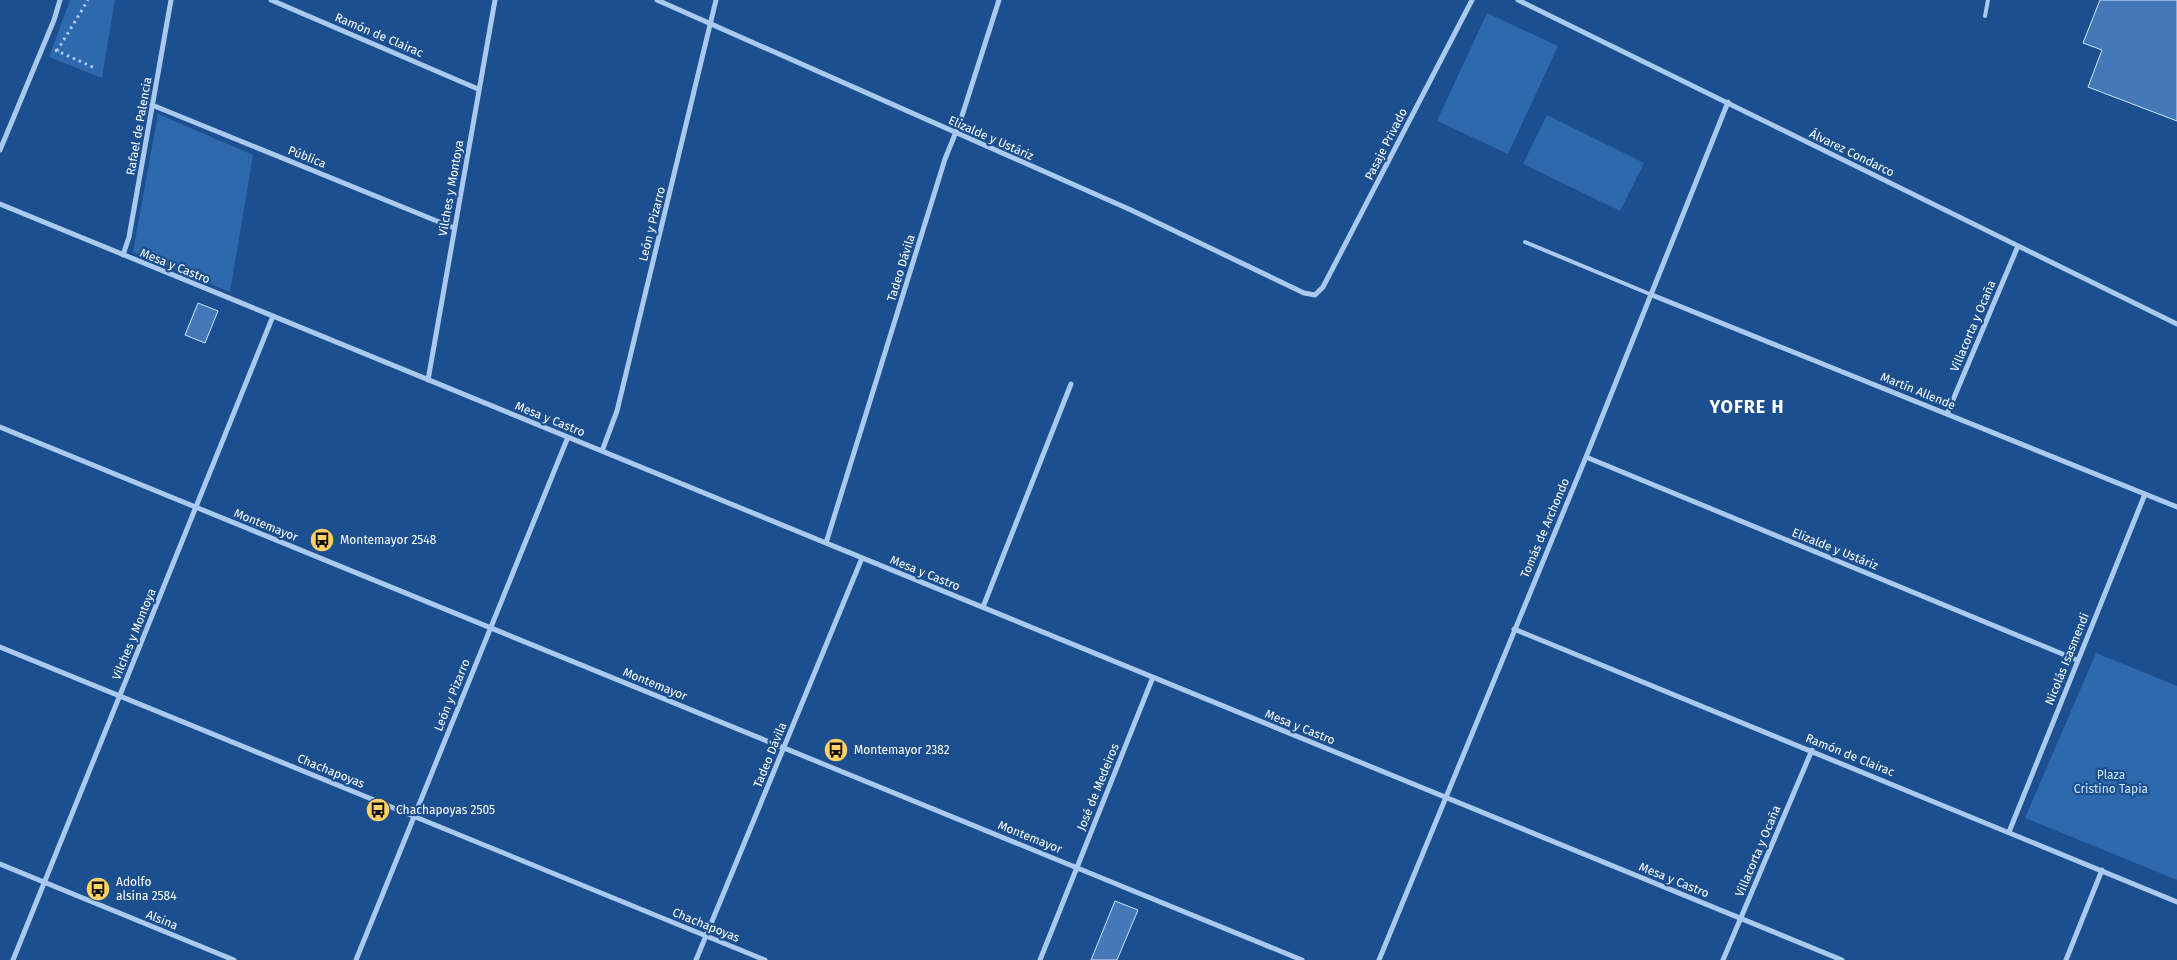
<svg xmlns="http://www.w3.org/2000/svg" width="2177" height="960" font-family="'Fira Sans',sans-serif">
	<style>
		.green { fill: #2e69ad }
		.building { fill: #4478b7; stroke: #cfe3fa }
		.lines { fill: none; stroke-linecap: round; stroke-linejoin: round }
		.path { stroke: #a9c9ee; stroke-width: 3; stroke-dasharray: 2.5 4; stroke-linecap: butt }
		.service { stroke: #a9c9ee; stroke-width: 4 }
		.minor { stroke: #a9c9ee; stroke-width: 5 }
		.labels { text-anchor: middle; stroke-width: 4.5; stroke-linejoin: round; paint-order: stroke }
		.street-label { font-size: 12px; fill: #fff; stroke: #1b4f8f }
		.poi-label { font-size: 12px; fill: #fff; stroke: #1b4f8f; text-anchor: start }
		.park-label { font-size: 12px; fill: #cfe3fa; stroke: #1b4f8f }
		.district-label { font-size: 18px; font-weight: bold; letter-spacing: 1px; fill: #fff; stroke: #1b4f8f }
	</style>
	<rect width="100%" height="100%" fill="#1b4f8f"/>
	<path class="green" d="M70,0h45l-13,78 -53,-21z
		M1487,13l71,33 -50,108 -71,-33z
		M158,114l95,41 -23,137 -97,-40z
		M1547,115l97,48 -24,48 -97,-47z
		M2096,653l81,33v194l-152,-62z"/>
	<path class="building" d="M2100,0h77v121l-89,-34 14,-37 -19,-7z
		M198,303l20,8 -13,32 -20,-8z
		M1115,901l23,9 -21,50h-26z"/>
	<g class="lines">
		<path class="path" d="M55,50l40,18
			M57,51l31,-51"/>
		<path class="service" d="M1985,16l3,-16
			M1525,242l127,53"/>
		<path class="minor" d="M271,0l207,89
			M657,0l474,210 173,83 11,2 8,-8 149,-287
			M1518,0l659,324
			M152,105l302,123
			M0,150l54,-130 6,-20
			M0,204l1842,756
			M123,255l6,-18 42,-237
			M1652,295l525,212
			M428,380l67,-380
			M1947,414l71,-168
			M0,427l1302,533
			M602,451l15,-40 99,-411
			M1586,457l491,203
			M826,543l119,-384 15,-37 39,-122
			M983,607l88,-223
			M1514,629l663,273
			M0,647l765,313
			M2009,832l136,-338
			M0,864l234,96
			M13,960l260,-644
			M356,960l212,-523
			M696,960l166,-402
			M1040,960l113,-283
			M1379,960l207,-503 142,-355
			M1723,960l89,-210
			M2066,960l36,-90"/>
	</g>
	<defs>
		<g id="bus-disc" transform="scale(1.25)"><circle r="9.5" fill="#ffd166" stroke="#1b4f8f"/><path d="M-5-6H5V4H4V6H2V4H-2V6H-4V4H-5ZM-3.5-4V0h7V-4ZM-3.5 1.2v1.5H-2V1.2ZM2 1.2v1.5H3.5V1.2Z" fill="#111"/></g>
	</defs>
	<g fill-rule="evenodd">
		<use href="#bus-disc" x="322" y="540"/>
		<use href="#bus-disc" x="836" y="750"/>
		<use href="#bus-disc" x="378" y="810"/>
		<use href="#bus-disc" x="98" y="889"/>
	</g>
	<g class="labels">
		<g class="street-label">
			<text transform="translate(379 35) rotate(23)" y="4">Ramón de Clairac</text>
			<text transform="translate(139 126) rotate(-80)" y="4">Rafael de Palencia</text>
			<text transform="translate(991 138) rotate(24)" y="4">Elizalde y Ustáriz</text>
			<text transform="translate(1386 144) rotate(-63)" y="4">Pasaje Privado</text>
			<text transform="translate(1852 153) rotate(26)" y="4">Álvarez Condarco</text>
			<text transform="translate(307 157) rotate(22)" y="4">Pública</text>
			<text transform="translate(451 188) rotate(-80)" y="4">Vilches y Montoya</text>
			<text transform="translate(652 224) rotate(-76)" y="4">León y Pizarro</text>
			<text transform="translate(175 266) rotate(22)" y="4">Mesa y Castro</text>
			<text transform="translate(901 268) rotate(-73)" y="4">Tadeo Dávila</text>
			<text transform="translate(1973 326) rotate(-67)" y="4">Villacorta y Ocaña</text>
			<text transform="translate(1918 391) rotate(22)" y="4">Martín Allende</text>
			<text transform="translate(550 419) rotate(22)" y="4">Mesa y Castro</text>
			<text transform="translate(266 525) rotate(22)" y="4">Montemayor</text>
			<text transform="translate(1545 528) rotate(-67)" y="4">Tomás de Archondo</text>
			<text transform="translate(1835 549) rotate(22)" y="4">Elizalde y Ustáriz</text>
			<text transform="translate(925 573) rotate(22)" y="4">Mesa y Castro</text>
			<text transform="translate(134 634) rotate(-68)" y="4">Vilches y Montoya</text>
			<text transform="translate(2067 659) rotate(-68)" y="4">Nicolás Isasmendi</text>
			<text transform="translate(655 684) rotate(22)" y="4">Montemayor</text>
			<text transform="translate(452 695) rotate(-68)" y="4">León y Pizarro</text>
			<text transform="translate(1300 727) rotate(22)" y="4">Mesa y Castro</text>
			<text transform="translate(770 755) rotate(-68)" y="4">Tadeo Dávila</text>
			<text transform="translate(1850 755) rotate(22)" y="4">Ramón de Clairac</text>
			<text transform="translate(331 771) rotate(22)" y="4">Chachapoyas</text>
			<text transform="translate(1098 787) rotate(-68)" y="4">José de Medeiros</text>
			<text transform="translate(1030 837) rotate(22)" y="4">Montemayor</text>
			<text transform="translate(1758 851) rotate(-67)" y="4">Villacorta y Ocaña</text>
			<text transform="translate(1674 880) rotate(22)" y="4">Mesa y Castro</text>
			<text transform="translate(162 920) rotate(22)" y="4">Alsina</text>
			<text transform="translate(706 925) rotate(22)" y="4">Chachapoyas</text>
		</g>
		<g class="poi-label">
			<text x="340" y="544">Montemayor 2548</text>
			<text x="854" y="754">Montemayor 2382</text>
			<text x="396" y="814">Chachapoyas 2505</text>
			<text x="116" y="886">Adolfo<tspan x="116" dy="14">alsina 2584</tspan></text>
		</g>
		<g class="park-label">
			<text x="2111" y="779">Plaza<tspan x="2111" dy="14">Cristino Tapia</tspan></text>
		</g>
		<g class="district-label">
			<text x="1747" y="413">YOFRE H</text>
		</g>
	</g>
</svg>
